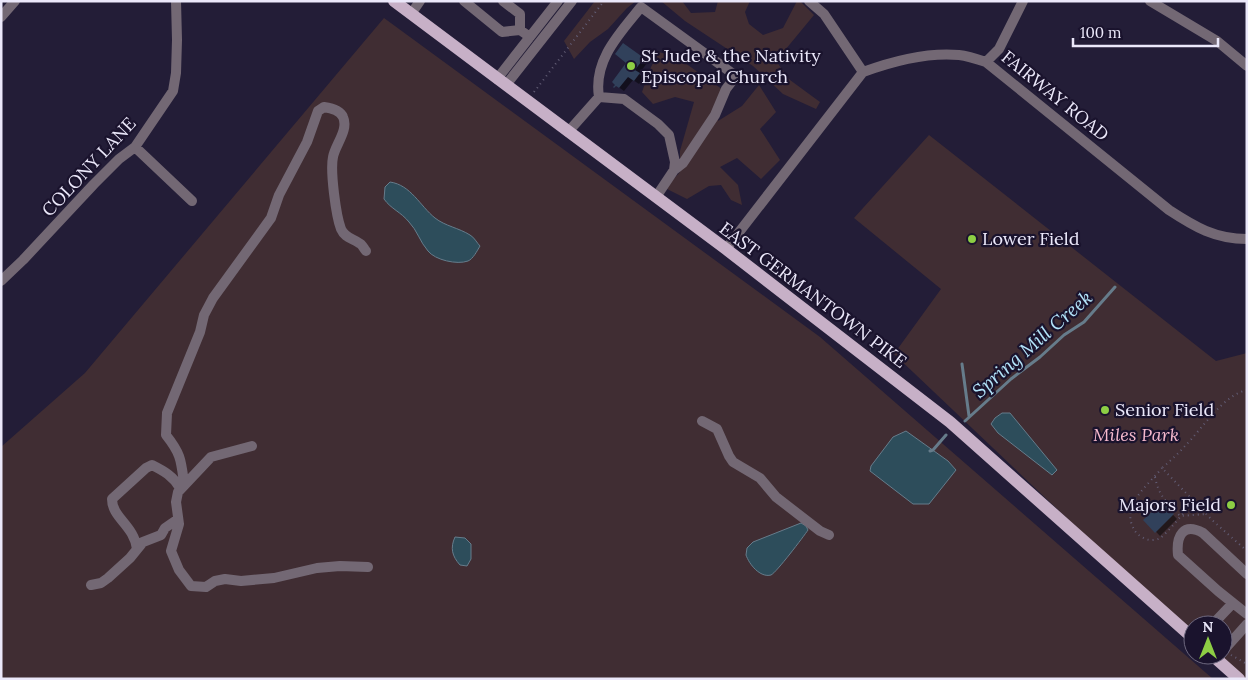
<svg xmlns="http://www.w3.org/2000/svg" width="1248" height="680" font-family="Lora,serif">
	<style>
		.green { fill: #402d33 }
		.water { fill: #2d4d5b; stroke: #667c8b }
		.shadow { fill: #0007 }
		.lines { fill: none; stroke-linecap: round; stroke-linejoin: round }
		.stream { stroke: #667c8b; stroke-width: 3 }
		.building { fill: #31415b }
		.path { stroke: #625d75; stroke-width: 2; stroke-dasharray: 1 4; stroke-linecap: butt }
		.minor { stroke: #736874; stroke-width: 10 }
		.major { stroke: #c7b0c7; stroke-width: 12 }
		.poi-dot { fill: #8dce44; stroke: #1a132d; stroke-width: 2 }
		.labels { text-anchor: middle; stroke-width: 4.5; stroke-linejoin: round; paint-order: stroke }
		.poi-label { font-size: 18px; fill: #ebe8fa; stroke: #1a132d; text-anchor: start }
		.street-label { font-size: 18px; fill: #ebe8fa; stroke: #1a132d }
		.park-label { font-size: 18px; font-style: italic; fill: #f6b9cd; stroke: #1a132d }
		.water-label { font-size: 19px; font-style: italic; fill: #b3e4fa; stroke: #1a132d }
	</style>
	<rect width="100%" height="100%" fill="#231d37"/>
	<path class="green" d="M595,1h41l-9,7 -19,21 -18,13 -16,17 -10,-18z
		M661,1h21l9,12 24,-1 3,-11h32l-5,11 4,12 14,11 20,-7 14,-27h3l14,14 -38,46 14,19 30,22 -4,7 -33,-15 -30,-28 -68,-45z
		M384,18l436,319 393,342h-1212v-232l84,-74z
		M659,52l19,6 48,34 -6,13 -2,16 24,-15 17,-21 17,27 -16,17 20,31 -19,19 -24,-21 -17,9 18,18 4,20 -11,-5 -10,-15 -12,1 -22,13 -22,-11 15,-16v-21l14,-49 -19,-5 -22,7 -11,-12 9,-25z
		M929,135l287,226 31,-8v326h-6l-25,-20 7,-4v-30h-30v13l-299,-284 47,-65 -87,-71z"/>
	<path class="water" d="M390,182c21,3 30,24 45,36 10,8 24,10 35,17 4,2 7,8 10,11 -3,5 -7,13 -12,15 -11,4 -33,-1 -40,-10 -8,-9 -11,-21 -19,-29 -8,-10 -18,-13 -25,-23l1,-12z
		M1002,413h8l47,57 -5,5 -54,-42 -7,-9 4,-6z
		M906,431l42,30 8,9 -27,34h-16l-43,-33 1,-5 22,-29z
		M801,523l5,3 2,4c-4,6 -32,43 -37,45 -11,3 -22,-11 -25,-20l1,-7 6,-6z
		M455,537l10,1 6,6v15l-4,7 -7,-1c-8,-9 -10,-17 -5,-28z"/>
	<path class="shadow" d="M616,54l27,5 4,4 -8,11 5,4 -5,6 -6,-4 -9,11 -7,-5 10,-23z
		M1162,503l15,16 -17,17 -15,-16z"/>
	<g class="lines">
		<path class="stream" d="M962,364l7,52
			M965,421l46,-42 29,-22 24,-22 20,-13 31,-35
			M930,451l3,-1 13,-15"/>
	</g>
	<path class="building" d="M623,43l21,15 -9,12 5,3 -6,8 -6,-4 -9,11 -3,-2 -2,2 -1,-1 2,-2 -3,-3 14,-19 -11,-9z
		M1162,502l12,12 -19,19 -12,-13z"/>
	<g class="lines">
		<path class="path" d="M534,92l70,-91
			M1247,390c-24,5 -45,39 -62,56 -7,8 -15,15 -23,22l50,52 35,31
			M1162,468c-12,15 -36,33 -31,54 2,7 5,12 11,15 5,4 13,4 18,1 7,-4 27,-30 34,-37
			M1155,477c4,20 12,25 25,39l27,-2
			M1231,655l16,9"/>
		<path class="minor" d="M464,1l38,31 18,-2 10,7
			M503,1l17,13v16
			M809,1l15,13 39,58
			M1150,1l67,40 30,25
			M411,14l9,-13
			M1,17l14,-16
			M986,62l13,-13 24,-48
			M497,79l61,-78
			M506,85l66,-84
			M599,97c-6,-37 21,-64 42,-90l95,69 -10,13 -11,26 -32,48 -9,7 -18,27
			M599,97l25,2 34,25 11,11 6,27 -1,8
			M568,132l31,-35
			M135,147l57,54
			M726,249l137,-177c30,-11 64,-20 96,-17 9,1 18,4 27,7l183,148c26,17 46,29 78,29
			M1,281l22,-21 71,-76 25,-25 16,-12 38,-56 3,-18 1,-33 -1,-39
			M702,421l15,8 12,27 4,6 27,16 16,19 44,34 9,4
			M252,446l-41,11 -33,35 -2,10 3,22 -8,27 8,19 12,16 15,1 9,-6 10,-2 16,2 33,-3 43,-10 23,-2 28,1
			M184,483c-3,-23 -3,-29 -18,-48l1,-22 33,-81 4,-17 9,-17 58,-80 8,-23 28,-53 11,-31 6,-4c7,1 16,3 19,10 6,13 -8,28 -10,40 -3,14 3,59 8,72 4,9 11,9 18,14 3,1 5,6 7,8
			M137,549c-3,-24 -25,-31 -25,-50l34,-31 6,-3c12,6 21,11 28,23
			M91,585l10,-2 7,-5 22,-20 13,-16 18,-7 4,-7 13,-9
			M1233,603l14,11
			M1212,625l21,-22 -15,-12 -40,-36c-2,-19 5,-33 25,-22l44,41
			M1223,651l24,-27"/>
		<path class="major" d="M394,1l332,248 224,173 243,216
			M1212,655l27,24"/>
	</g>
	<g class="poi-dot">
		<circle cx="631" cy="66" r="5"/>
		<circle cx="972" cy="239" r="5"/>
		<circle cx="1105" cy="410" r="5"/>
		<circle cx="1231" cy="505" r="5"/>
	</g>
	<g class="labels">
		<g class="poi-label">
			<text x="641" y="62">St Jude &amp; the Nativity<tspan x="641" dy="21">Episcopal Church</tspan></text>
			<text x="982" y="245">Lower Field</text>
			<text x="1115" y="416">Senior Field</text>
			<text x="1221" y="511" text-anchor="end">Majors Field</text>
		</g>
		<g class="street-label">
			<text transform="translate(1055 96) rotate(39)" y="6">FAIRWAY ROAD</text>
			<text transform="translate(89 167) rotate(-47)" y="6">COLONY LANE</text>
			<text transform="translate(813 295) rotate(37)" y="6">EAST GERMANTOWN PIKE</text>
		</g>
		<g class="park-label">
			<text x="1136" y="441">Miles Park</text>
		</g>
		<g class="water-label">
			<text transform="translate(1032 344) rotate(-41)" y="7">Spring Mill Creek</text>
		</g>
	</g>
	<rect width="1248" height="680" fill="none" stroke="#ebe8fa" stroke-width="5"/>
	<g transform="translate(1208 640)"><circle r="24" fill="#1a132d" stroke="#6e687f"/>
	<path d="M0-4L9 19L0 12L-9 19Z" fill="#8dce44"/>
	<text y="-8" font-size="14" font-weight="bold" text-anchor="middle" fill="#ebe8fa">N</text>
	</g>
	<path d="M1073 38v8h145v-8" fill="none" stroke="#ebe8fa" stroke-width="2.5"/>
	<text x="1080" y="38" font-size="15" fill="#ebe8fa" stroke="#1a132d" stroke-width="4" paint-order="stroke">100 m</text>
</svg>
